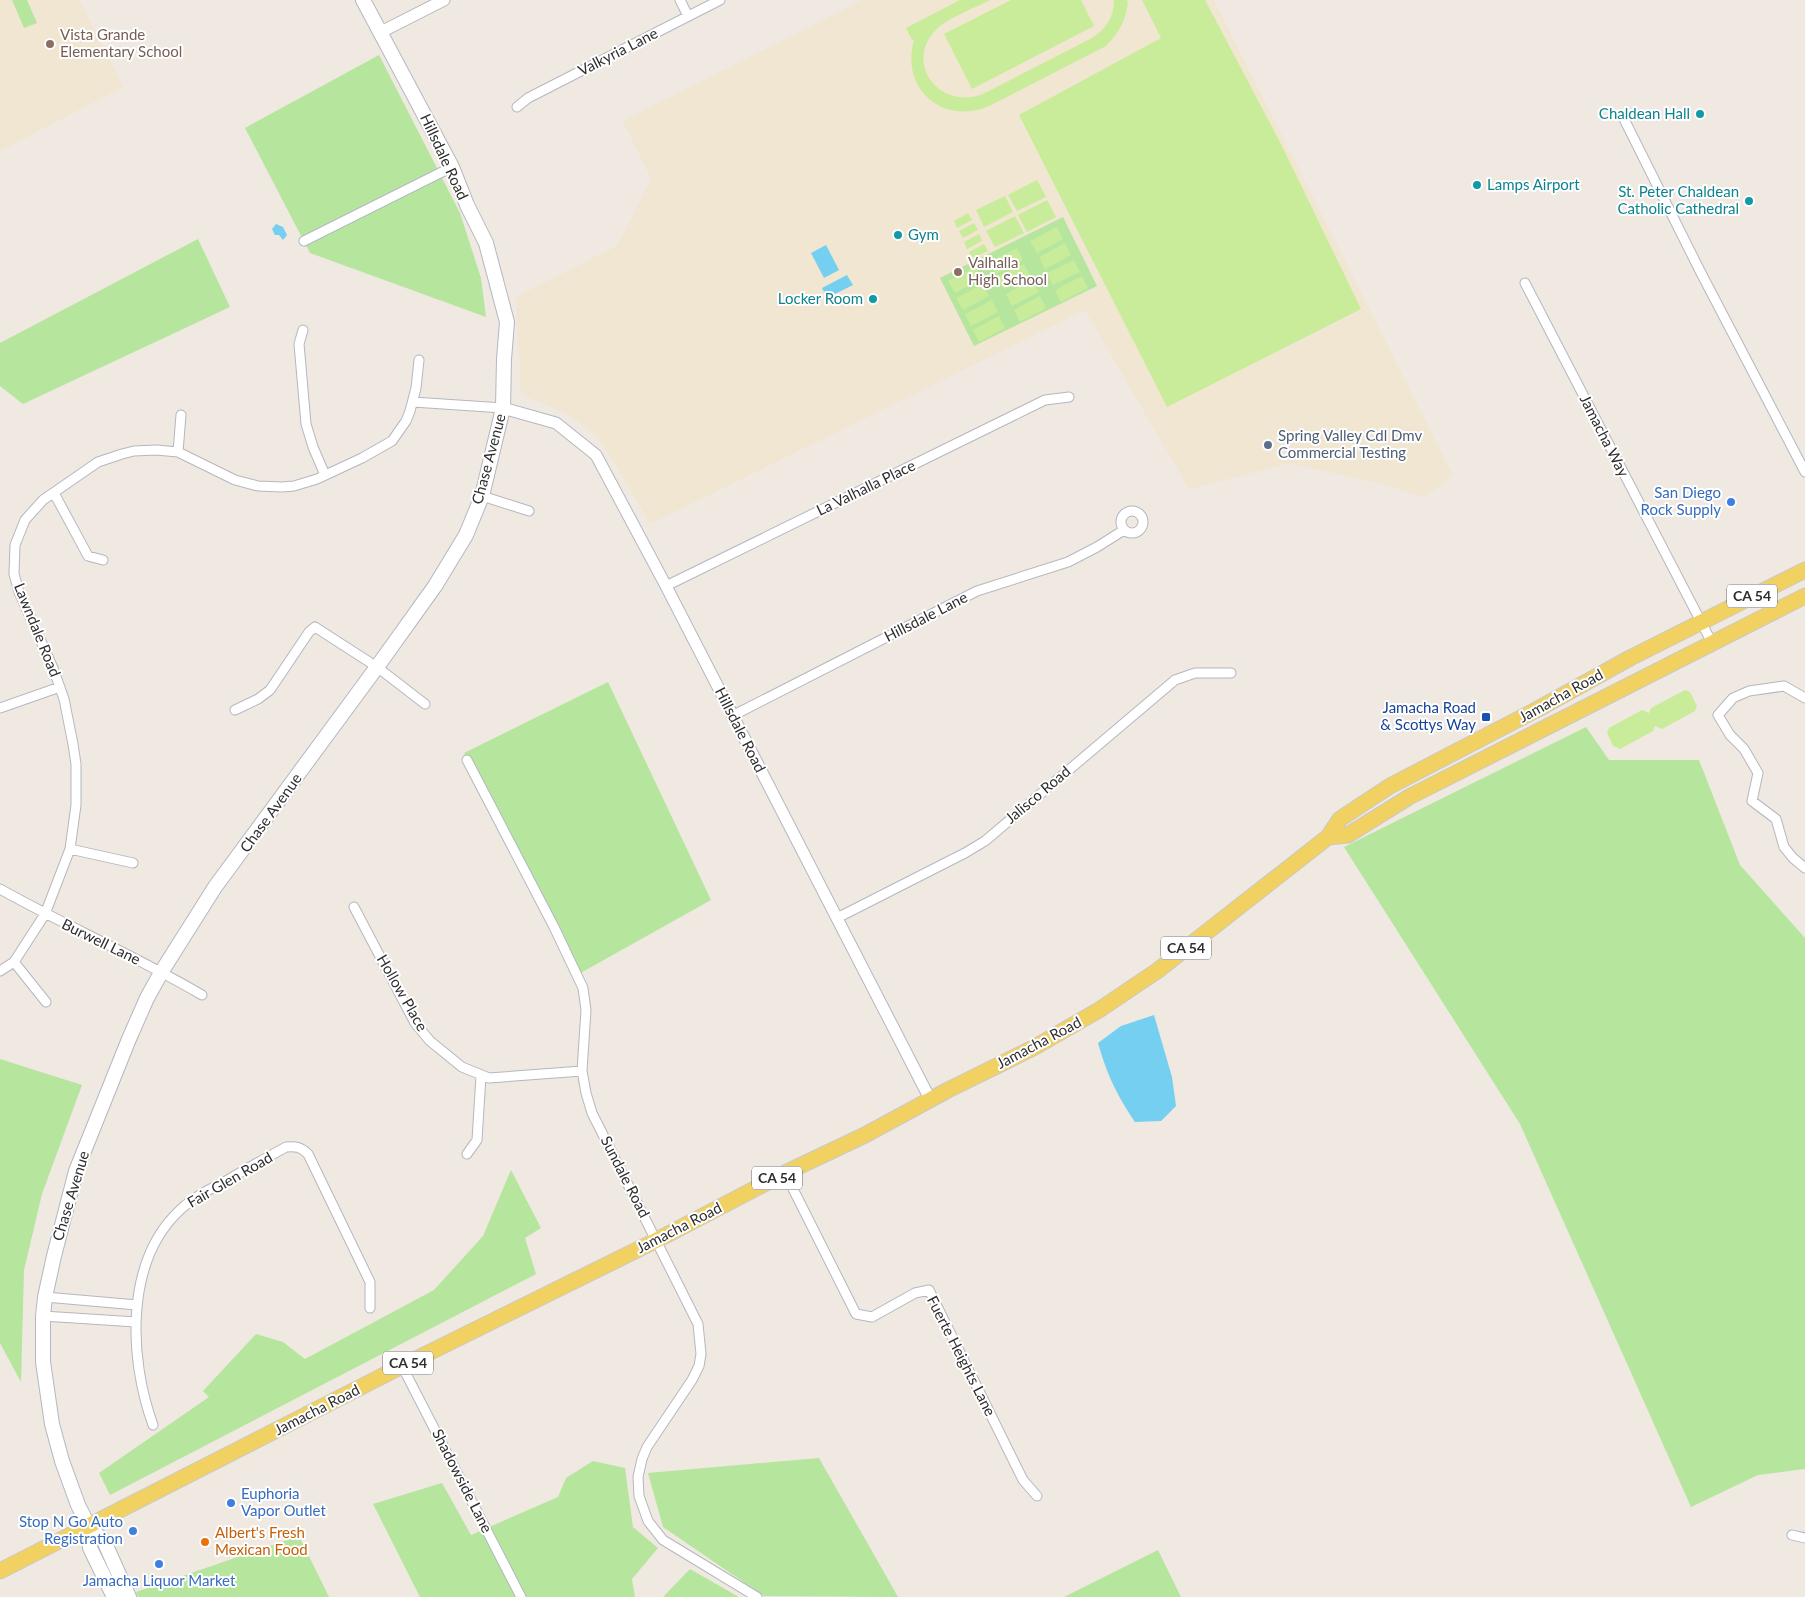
<svg xmlns="http://www.w3.org/2000/svg" width="1805" height="1597" font-family="Lato,sans-serif">
	<style>
		.education { fill: #f0e6d1 }
		.green { fill: #b6e59e }
		.pitch { fill: #c9ec9a }
		.water { fill: #75cff0 }
		.lines { fill: none; stroke-linecap: round; stroke-linejoin: round }
		.minor-casing { stroke: #b4b7c1; stroke-width: 11 }
		.tertiary-casing { stroke: #b4b7c1; stroke-width: 13 }
		.secondary-casing { stroke: #b4b7c1; stroke-width: 16 }
		.primary-casing { stroke: #c9c9c9; stroke-width: 17 }
		.minor { stroke: #fff; stroke-width: 9 }
		.tertiary { stroke: #fff; stroke-width: 11 }
		.secondary { stroke: #fff; stroke-width: 14 }
		.primary { stroke: #f2d163; stroke-width: 15 }
		.education-dot { fill: #8d6e63; stroke: #fff; stroke-width: 2 }
		.culture-dot { fill: #0f9aa8; stroke: #fff; stroke-width: 2 }
		.service-dot { fill: #5c6f8a; stroke: #fff; stroke-width: 2 }
		.shop-dot { fill: #3f7fe0; stroke: #fff; stroke-width: 2 }
		.transit-dot { fill: #1a4fb4; stroke: #fff; stroke-width: 2 }
		.food-dot { fill: #e8710a; stroke: #fff; stroke-width: 2 }
		.labels { text-anchor: middle; stroke-width: 4; stroke-linejoin: round; paint-order: stroke }
		.shield { fill: #fff; stroke: #6d6d6d; stroke-width: 1 }
		.shield-label { font-size: 14px; font-weight: bold; fill: #2e2e2e }
		.education-label { font-size: 15px; fill: #785e54; stroke: #fff; text-anchor: start }
		.street-label { font-size: 15px; fill: #2e2e2e; stroke: #fff }
		.culture-label { font-size: 15px; fill: #0d838f; stroke: #fff; text-anchor: end }
		.service-label { font-size: 15px; fill: #4e5e75; stroke: #fff; text-anchor: start }
		.shop-label { font-size: 15px; fill: #366cbe; stroke: #fff; text-anchor: end }
		.transit-label { font-size: 15px; fill: #164399; stroke: #fff; text-anchor: end }
		.food-label { font-size: 15px; fill: #c56008; stroke: #fff; text-anchor: start }
	</style>
	<rect width="100%" height="100%" fill="#efe9e1"/>
	<path class="education" d="M0,0h79l44,87 -123,64z
		M862,0h352l239,476 -29,21 -43,-13 -91,-21 -101,26 -104,-179 -435,214 -37,-64 -17,-25 -29,-21 -46,-20 -5,-97 99,-50 12,-19 24,-49 -28,-58z"/>
	<path class="green" d="M12,0h15l10,23 -13,5z
		M379,55l81,158 21,65 5,39 -176,-64 -65,-125z
		M1063,217l34,69 -123,60 -34,-68z
		M198,239l32,68 -207,97 -23,-18v-43z
		M608,682l103,218 -134,75 -113,-222z
		M1586,727l23,33h90l41,105 65,73v531l-47,6 -67,32 -171,-383 -176,-277z
		M0,1059l82,26 -40,109 -18,76 -3,112 -21,-39z
		M511,1170l30,58 -16,10 11,36 -426,221 -11,-22 110,-76 -6,-6 53,-57 27,8 22,17 129,-69 49,-54z
		M819,1458l79,139 -134,-1 -101,-69 -15,-54z
		M593,1461l32,7 8,59 25,21 -26,31 3,18h-215l-47,-93 69,-21 29,52 87,-38 8,-19z
		M299,1536l30,61h-191l-2,-5z
		M1158,1550l23,47h-117z
		M690,1569l49,28h-76z"/>
	<path class="pitch" d="M960,0h30c-17,9 -46,19 -57,33 -28,35 10,77 50,61l109,-56c14,-9 22,-21 22,-38h13l1,2c-2,18 -9,31 -22,44l-117,60c-47,20 -89,-18 -75,-66h-2l-6,-12z
		M1011,0h70l13,26 -122,63 -28,-55z
		M1142,0h63l76,144 80,165 -194,98 -148,-292 142,-77z
		M1037,180l9,17 -29,14 -9,-16z
		M1005,196l8,16 -29,15 -8,-17z
		M1047,200l9,17 -29,15 -9,-17z
		M968,213l4,7 -15,8 -3,-7z
		M1015,216l9,17 -29,14 -9,-16z
		M974,223l4,7 -15,8 -4,-7z
		M1057,227l6,12 -26,14 -7,-12z
		M979,234l3,7 -15,8 -3,-7z
		M1065,243l6,12 -26,14 -6,-12z
		M984,244l4,7 -15,7 -4,-6z
		M1017,248l6,12 -27,14 -6,-12z
		M1074,260l6,12 -27,13 -6,-12z
		M1024,264l6,12 -26,13 -7,-12z
		M975,267l6,12 -26,14 -7,-12z
		M1082,276l6,12 -27,14 -6,-12z
		M1032,280l7,12 -27,14 -6,-12z
		M983,284l6,12 -26,14 -7,-12z
		M1040,296l6,12 -26,14 -6,-12z
		M992,300l6,12 -27,14 -6,-12z
		M999,316l6,12 -26,14 -6,-12z
		M1685,690l5,2 7,14 -2,5 -33,18 -7,-3 -2,5 -33,18 -7,-3 -6,-13 2,-5 33,-18 7,3 2,-5z"/>
	<path class="water" d="M276,224l7,3 4,8 -4,5 -4,-5h-4l-3,-6z
		M826,245l13,25 -15,8 -13,-25z
		M847,275l6,10 -26,13 -5,-10z
		M1154,1015l18,62 4,29 -15,15 -26,1c-18,-27 -28,-47 -37,-79l23,-17z"/>
	<g class="lines">
		<g class="minor-casing">
			<path id="minor" d="M680,0l8,16
				M517,107l11,-9 192,-98
				M1625,121l75,150 105,201
				M304,241l148,-74
				M1525,283l187,360
				M303,330l-4,14 7,80 7,23 12,28
				M413,402l90,6
				M178,452l3,-37
				M54,493l34,63 15,4
				M482,496l47,15
				M1121 522a11 11 0 1 1 22 0a11 11 0 1 1-22 0Z
				M666,586l379,-186 24,-3
				M1805,698l-21,-12 -35,5 -16,7 -15,17 12,20 14,14 14,24 -6,28 24,18 8,28 9,11 12,10
				M0,708l60,-21
				M235,710l23,-11 12,-9 39,-58 6,-5 62,40 48,37
				M732,716l245,-125 91,-29 29,-15 27,-17
				M467,760l87,167 29,61 3,22 -4,61 4,22 6,20 106,211 3,30 -2,12 -7,14 -45,67 -5,12 -4,18 1,19 9,25 15,19 94,57
				M70,849l63,14
				M0,889c66,37 136,67 202,106
				M354,907l61,116 15,18 32,26 27,11 93,-7
				M837,918l128,-65 20,-12 190,-161 20,-7h36
				M14,962l32,40
				M0,971l14,-9 31,-48 25,-65 6,-44v-41l-3,-20 -9,-45 -11,-31 -34,-76 -5,-18 1,-29 10,-25 18,-20 55,-38 24,-8 12,-3 22,-1 22,2 57,28 23,6 24,1 12,-1 23,-7 45,-21 30,-17 14,-20 4,-10 6,-23 3,-28
				M467,1154l10,-14 4,-64
				M785,1173l71,141 16,3 43,-24 14,-3 94,190 14,16
				M45,1297l92,8
				M43,1316l93,6
				M402,1366l119,231
				M153,1425c-24,-66 -29,-164 28,-216 13,-12 29,-20 45,-28 20,-12 40,-23 60,-34 10,-1 15,0 22,7l62,128v26
				M1792,1535l13,3"/>
		</g>
		<g class="tertiary-casing">
			<path id="tertiary" d="M381,32l63,-32
				M503,408l53,15 40,32 70,131 264,513"/>
		</g>
		<g class="secondary-casing">
			<path id="secondary" d="M89,1527l15,14 25,56
				M114,1597l-24,-49 -1,-21 -11,-22 -16,-44 -10,-37 -9,-62v-46l2,-19 9,-41 22,-85 53,-132 18,-41 15,-27 53,-84 162,-220 58,-81 31,-51 16,-39 21,-88 1,-49 3,-37 -21,-79 -19,-38 -15,-38 -89,-167"/>
		</g>
		<g class="primary-casing">
			<path id="primary" d="M1328,837l20,-2 61,-38 396,-201
				M0,1571l402,-205 255,-126 128,-67 80,-38 83,-45 87,-43 64,-37 58,-39 171,-134 12,-18 50,-33 148,-77 92,-51 175,-88"/>
		</g>
		<use href="#minor" class="minor"/>
		<use href="#tertiary" class="tertiary"/>
		<use href="#secondary" class="secondary"/>
		<use href="#primary" class="primary"/>
	</g>
	<g class="education-dot">
		<circle cx="50" cy="44" r="5"/>
		<circle cx="958" cy="272" r="5"/>
	</g>
	<g class="culture-dot">
		<circle cx="1700" cy="114" r="5"/>
		<circle cx="1477" cy="185" r="5"/>
		<circle cx="1749" cy="201" r="5"/>
		<circle cx="898" cy="235" r="5"/>
		<circle cx="873" cy="299" r="5"/>
	</g>
	<circle class="service-dot" cx="1268" cy="445" r="5"/>
	<g class="shop-dot">
		<circle cx="1731" cy="502" r="5"/>
		<circle cx="231" cy="1503" r="5"/>
		<circle cx="133" cy="1531" r="5"/>
		<circle cx="159" cy="1564" r="5"/>
	</g>
	<rect class="transit-dot" x="1481" y="712" width="10" height="10" rx="2.5"/>
	<circle class="food-dot" cx="205" cy="1542" r="5"/>
	<g class="labels">
		<g class="shield">
			<rect x="1727" y="584.5" width="50" height="23" rx="4"/>
			<rect x="1161" y="936.5" width="50" height="23" rx="4"/>
			<rect x="752" y="1166.5" width="50" height="23" rx="4"/>
			<rect x="383" y="1351.5" width="50" height="23" rx="4"/>
		</g>
		<g class="shield-label">
			<text x="1752" y="601">CA 54</text>
			<text x="1186" y="953">CA 54</text>
			<text x="777" y="1183">CA 54</text>
			<text x="408" y="1368">CA 54</text>
		</g>
		<g class="education-label">
			<text x="60" y="40">Vista Grande<tspan x="60" dy="17">Elementary School</tspan></text>
			<text x="968" y="268">Valhalla<tspan x="968" dy="17">High School</tspan></text>
		</g>
		<g class="street-label">
			<text transform="translate(618 52) rotate(-27)" y="5">Valkyria Lane</text>
			<text transform="translate(444 157) rotate(65)" y="5">Hillsdale Road</text>
			<text transform="translate(1604 436) rotate(63)" y="5">Jamacha Way</text>
			<text transform="translate(489 459) rotate(-75)" y="5">Chase Avenue</text>
			<text transform="translate(866 488) rotate(-26)" y="5">La Valhalla Place</text>
			<text transform="translate(926 617) rotate(-27)" y="5">Hillsdale Lane</text>
			<text transform="translate(37 630) rotate(68)" y="5">Lawndale Road</text>
			<text transform="translate(1561 696) rotate(-29)" y="5">Jamacha Road</text>
			<text transform="translate(740 730) rotate(63)" y="5">Hillsdale Road</text>
			<text transform="translate(1038 795) rotate(-40)" y="5">Jalisco Road</text>
			<text transform="translate(271 813) rotate(-54)" y="5">Chase Avenue</text>
			<text transform="translate(101 942) rotate(26)" y="5">Burwell Lane</text>
			<text transform="translate(402 993) rotate(60)" y="5">Hollow Place</text>
			<text transform="translate(1039 1043) rotate(-28)" y="5">Jamacha Road</text>
			<text transform="translate(625 1177) rotate(63)" y="5">Sundale Road</text>
			<text transform="translate(230 1180) rotate(-30)" y="5">Fair Glen Road</text>
			<text transform="translate(71 1196) rotate(-73)" y="5">Chase Avenue</text>
			<text transform="translate(679 1228) rotate(-27)" y="5">Jamacha Road</text>
			<text transform="translate(961 1356) rotate(63)" y="5">Fuerte Heights Lane</text>
			<text transform="translate(317 1410) rotate(-27)" y="5">Jamacha Road</text>
			<text transform="translate(462 1481) rotate(63)" y="5">Shadowside Lane</text>
		</g>
		<g class="culture-label">
			<text x="1690" y="119">Chaldean Hall</text>
			<text x="1487" y="190" text-anchor="start">Lamps Airport</text>
			<text x="1739" y="197">St. Peter Chaldean<tspan x="1739" dy="17">Catholic Cathedral</tspan></text>
			<text x="908" y="240" text-anchor="start">Gym</text>
			<text x="863" y="304">Locker Room</text>
		</g>
		<g class="service-label">
			<text x="1278" y="441">Spring Valley Cdl Dmv<tspan x="1278" dy="17">Commercial Testing</tspan></text>
		</g>
		<g class="shop-label">
			<text x="1721" y="498">San Diego<tspan x="1721" dy="17">Rock Supply</tspan></text>
			<text x="241" y="1499" text-anchor="start">Euphoria<tspan x="241" dy="17">Vapor Outlet</tspan></text>
			<text x="123" y="1527">Stop N Go Auto<tspan x="123" dy="17">Registration</tspan></text>
			<text x="159" y="1586" text-anchor="middle">Jamacha Liquor Market</text>
		</g>
		<g class="transit-label">
			<text x="1476" y="713">Jamacha Road<tspan x="1476" dy="17">&amp; Scottys Way</tspan></text>
		</g>
		<g class="food-label">
			<text x="215" y="1538">Albert's Fresh<tspan x="215" dy="17">Mexican Food</tspan></text>
		</g>
	</g>
</svg>
